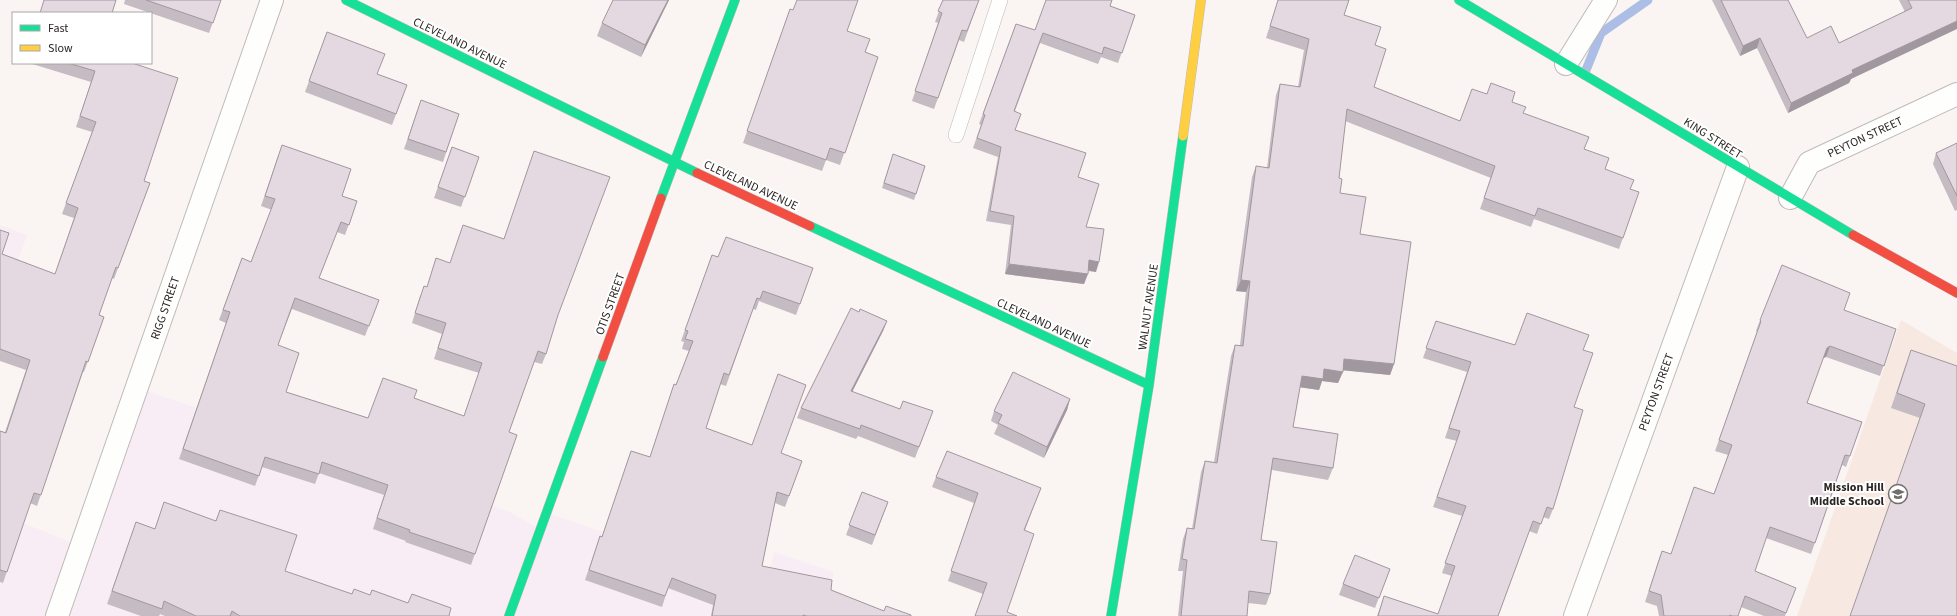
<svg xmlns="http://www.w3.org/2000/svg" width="1957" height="616" font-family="'Source Sans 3',sans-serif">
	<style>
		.commercial { fill: #f8edf5 }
		.built { fill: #f7e9e2 }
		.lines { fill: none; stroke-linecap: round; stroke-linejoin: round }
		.stream { stroke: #acbee5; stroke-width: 9 }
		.lane-casing { stroke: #bfbbb9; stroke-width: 16 }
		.street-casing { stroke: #bfbbb9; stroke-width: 24 }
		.fast-casing { stroke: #bfbbb9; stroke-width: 10 }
		.slow-casing { stroke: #bfbbb9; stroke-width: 10 }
		.jam-casing { stroke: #bfbbb9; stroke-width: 10 }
		.lane { stroke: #fefefd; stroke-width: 15 }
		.street { stroke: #fefefd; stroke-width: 22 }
		.fast { stroke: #16e098; stroke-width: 9 }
		.slow { stroke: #ffcf43; stroke-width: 9 }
		.jam { stroke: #f24e42; stroke-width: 9 }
		.wall { fill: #c5bbc2 }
		.shaded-wall { fill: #a0989e }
		.building { fill: #e5d9e1; stroke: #a0989e }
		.labels { text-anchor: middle; stroke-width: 4; stroke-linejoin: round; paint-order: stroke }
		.street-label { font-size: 12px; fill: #2a2523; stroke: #fff }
		.poi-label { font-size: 12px; font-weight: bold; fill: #2a2523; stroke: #fff; text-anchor: end }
	</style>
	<rect width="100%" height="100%" fill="#faf5f2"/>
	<path class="commercial" d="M0,225l27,10 -27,77z
		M138,388l372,124 34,20 7,-18 214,75 9,-37 60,20 -9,44h-825v-102l81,32z"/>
	<path class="built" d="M1901,320l56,33v263h-160z"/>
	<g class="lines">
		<path class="stream" d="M1584,75l17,-42 47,-33"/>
		<g class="lane-casing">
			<path id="lane" d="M956,135l44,-135"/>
		</g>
		<g class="street-casing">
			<path id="street" d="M1566,64l40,-64
				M1790,198l19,-35 148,-69
				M57,616l215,-616
				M1575,616l163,-449"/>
		</g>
		<g class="fast-casing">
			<path id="fast" d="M346,0l351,173
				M1459,0l394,235
				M661,198l74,-198
				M810,226l339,159
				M509,616l94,-259
				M1111,616l38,-231 34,-249"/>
		</g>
		<g class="slow-casing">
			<path id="slow" d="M1183,136l18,-136"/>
		</g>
		<g class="jam-casing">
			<path id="jam" d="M697,173l113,53
				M1853,235l104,58
				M603,357l58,-159"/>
		</g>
		<use href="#lane" class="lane"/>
		<use href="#street" class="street"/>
		<use href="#fast" class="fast"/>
		<use href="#slow" class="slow"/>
		<use href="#jam" class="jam"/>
	</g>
	<path class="wall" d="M125,0h96l-12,33 -85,-29z
		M669,0l-28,57 -44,-21 5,-13z
		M943,0h36l-15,42 -5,-2 -25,69 -22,-8 26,-78 -3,-1z
		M1278,0l66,15 31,30 -1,42 86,34 26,-27 26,8 11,11 61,36 21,20 25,20 9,3 -20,57 -85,-30 -3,8 -51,-18 11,-31 -146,-57 -6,57 1,15 20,41 34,130 -4,11 -47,-5 -5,13 -16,-2 -3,9 -19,-3 -7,40 40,41 -5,12 -56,-10 -11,70 9,54 -4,11 -18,-2 -1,13h-69l5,-45h-5l5,-32 4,-11 5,1 9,-57 4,-11 9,1 17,-106 4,-11h5l6,-53 -10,-1 16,-114 4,-11 11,2 9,-73 4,-11 18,3 6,-37 -38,-12z
		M1712,0h76l19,38 32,5 66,-31 -6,-12h58l-106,79 -2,4 -61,30 -31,-65 -17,8z
		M1110,6l25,9 -17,48 -17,-6 -3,7 -58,-21 -25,68v19l63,47 8,50 10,45 -8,-1 -4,13 -79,-10 6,-49 -25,-4 12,-64 -25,-9 8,-23 -2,-1 37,-100 19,6z
		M790,9l57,22 18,21 13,5 -38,108 -14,-5 -4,11 -79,-28z
		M327,32l50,42 30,11 -15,40 -87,-33z
		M29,63h103l12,118 6,2 -36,96 -2,-1 -13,37 5,2 -20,55h-1l-46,134 -7,-3 -27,80 -3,-1v-151l5,1 21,-62 -26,-9v-131l2,24 53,20 19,-56 -12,-4 30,-82 -16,-5 15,-45z
		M417,111l42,3 -16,48 -39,-13z
		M1957,143v67l-2,1 -22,-47 3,-11z
		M452,147l27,10 -18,50 -27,-9z
		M893,154l32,12 -11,34 -32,-12z
		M278,156l64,40 15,5 -12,34 -8,-3 -18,46 60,22 -14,36 -73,-27 -14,36 8,47 82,26 46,-20 50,18 15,-43 -45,-14 8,-25 -30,-11 8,-27 7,-9 9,-29 121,59 -11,37 -4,10 -8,-2 -25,70 8,3 -46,130 -66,-23 1,-1 -33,-12 11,-34 -65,-22 -4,11 -53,-17 -7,19 -76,-27 47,-136 -7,-3 23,-62 9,4 21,-52 -11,-4z
		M712,255l6,2 95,11 -17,47 -37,-14 -3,9 -3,-1 -27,77 -6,-2 -14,44 46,17 29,8 21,8 -17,46 -10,-4 -13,63 69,24 53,21 27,5h-200l2,-11 -45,-17 -6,19 -77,-27 15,-44 2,1 29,-86 19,6 24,-73 2,1 13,-34 -7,-2 2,-7 -3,-1z
		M1844,310l52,19 -16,47 -54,-19 -3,1 -16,45 55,19 -16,45 -4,-2 -31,89 -45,-16 -11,33 41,17 -11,28h-21l-23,-9 -3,9h-79l-2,-10 -12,-4 13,-40 4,-11 9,3 43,-60 14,-39 -13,-4 42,-119 -1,-1 4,-11z
		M859,312l28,9 -4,10 -31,61 48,17 33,2 -18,47 -57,-22 -2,3 -59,-21 4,-10z
		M1436,321l79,24 68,5 -9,57 -21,102 -4,10 -6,-2 -6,17 -8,-3 -31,85h-121l7,-20 54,18 14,-38 -10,-3 20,-57 -29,-9 24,-66 -12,-3 22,-66 -44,-14z
		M1906,364l51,2 -37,52 -29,-10z
		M1070,399l-3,11 -23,48 -50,-24 4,-9 -7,-4 3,-10z
		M936,477l105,11 -16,42 -50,86 8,-22 -35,-13 26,-78 -42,-16z
		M862,492l26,10 -16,43 -26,-10z
		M220,510l65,61 67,23 18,1 2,-5 36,13 41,13h-284l-5,-2 -1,2h-18l-34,-12 29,-82 19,7 61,-9z
		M1390,569l-15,39 -36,-13 4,-11z"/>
	<path class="shaded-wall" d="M668,0h1l-28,57 4,-12z
		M1957,21v8l-106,50 -2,4 -61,30 3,-10 61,-33z
		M1760,38l-3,10 -17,8 3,-10z
		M1089,260l10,2 -3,10 -10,-2z
		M1009,264l79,10 -4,10 -79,-10z
		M1241,280l9,1 -4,11 -10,-1z
		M887,321l-4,10 -36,71 4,-11z
		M1830,346l-4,11 -3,1 4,-10z
		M1344,359l50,5 -4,11 -50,-5z
		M1324,369l19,3 -5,11 -16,-2 -3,9 -21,-3 4,-11z
		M1070,399l-3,11 -23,48 3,-11z"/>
	<path class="building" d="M44,0h72l-4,13h-72z
		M146,0h75l-8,23z
		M613,0h55l-23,45 -43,-22z
		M797,0h61l-11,31 23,8 -5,13 13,5 -33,96 -15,-5 -4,12 -79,-29 43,-122 3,1z
		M943,0h36l-12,31 -5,-1 -24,68 -23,-7 27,-78 -4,-2z
		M1046,0h66l-2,6 25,9 -13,38 -18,-6 -2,7 -59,-21 -29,78 7,3 -6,16 71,23 -8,24 21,7 -13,43 18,2 -5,33 -10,-2 -1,14 -79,-10 5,-48 -24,-5 11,-64 -24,-9 8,-23 -2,-1 33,-90 19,6z
		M1278,0h71l-5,15 37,12 -6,18 11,4 -12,38 86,34 12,-32 15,5 4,-11 24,9 -3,10 14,5 -3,6 66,24 -5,12 25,9 -4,11 29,11 -4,9 9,3 -16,46 -85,-30 -3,8 -51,-18 11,-32 -148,-57 -8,69 3,1 -2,14 26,4 -6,37 51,8 -17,122 -50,-5 -1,13 -19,-3 -1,10 -21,-3 -9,51 45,7 -5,34 -60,-10 -12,82 16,2 -7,52 -21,-3 -2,25h-66l6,-56 -5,-1 5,-31 7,1 11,-68 12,2 18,-118 8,1 7,-65 -9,-1 15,-114 13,2 11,-84 20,3 9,-48 -39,-13z
		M1721,0h67l19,38 24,-12 8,17 73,-35 -4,-8h49v21l-105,49 1,3 -62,30 -31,-65 -17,8z
		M327,32l58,22 -8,20 30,11 -11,29 -87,-33z
		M68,63h64l46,15 -34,103 6,2 -32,85 -2,-1 -17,48 5,2 -16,45 -2,-1 -45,134 -7,-2 -27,79 -7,-2v-139l6,2 24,-73 -30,-11v-119l9,3 -7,21 53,20 23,-66 -12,-5 30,-81 -16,-6 15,-45z
		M421,100l38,14 -13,38 -38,-13z
		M1957,143v53l-21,-43z
		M282,145l69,24 -9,27 15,5 -8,24 -8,-3 -22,56 60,22 -10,26 -74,-28 -17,47 21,8 -13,39 82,26 15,-40 34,12 -3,8 50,18 18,-53 -44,-15 8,-25 -31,-10 9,-27 3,1 9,-29 14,5 13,-38 41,14 30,-88 76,26 -52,138 -12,39 -8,-3 -29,81 8,3 -42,119 -66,-22 1,-2 -33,-12 11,-33 -66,-23 -3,12 -54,-17 -6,19 -76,-27 47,-137 -7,-2 19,-52 9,4 24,-63 -10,-3z
		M452,147l27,10 -14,40 -27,-10z
		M893,154l32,12 -9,28 -32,-11z
		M726,237l87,31 -13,36 -37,-13 -3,8 -3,-1 -28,77 -5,-2 -18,55 46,17 26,-71 28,11 -25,68 21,8 -13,35 -12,-4 -15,74 70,14 -1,10 53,21 2,-5 25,9v1h-104l-4,-1v1h-91l4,-21 -44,-17 -7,18 -76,-26 11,-34 2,1 29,-86 19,6 24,-73 2,1 17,-44 -8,-2 3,-8 -3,-1 27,-75 6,2z
		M1782,265l68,28 -6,17 52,19 -12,37 -54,-20 -3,2 -20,55 55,19 -12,34 -5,-1 -30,88 -45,-16 -15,44 41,17 -10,25 -41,-17 -7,20h-6l-2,-1v1h-66l-3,-21 -12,-4 13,-40 9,3 23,-67 20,7 18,-49 -13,-5 42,-119 -1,-1z
		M851,308l8,4 1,-3 27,12 -36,70 49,18 3,-8 30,10 -14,36 -58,-22 -1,4 -59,-21z
		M1527,313l62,22 -6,15 10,3 -19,54 9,3 -30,99 -6,-2 -6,17 -8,-3 -35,95h-120l6,-20 54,18 17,-48 -10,-3 21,-57 -29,-9 23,-66 -11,-3 22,-66 -45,-14 10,-27 79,24z
		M1911,350l46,16v250h-107l75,-212 -28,-11z
		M1013,372l57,27 -23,48 -49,-24 4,-8 -8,-4z
		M947,451l94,37 -17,42 10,4 -27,78 10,4h-42l12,-33 -36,-12 27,-78 -42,-16z
		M862,492l26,10 -13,33 -26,-10z
		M164,502l52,19 4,-11 77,25 -12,36 67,23 2,-5 16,6 2,-5 36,13 4,-9 39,14 -2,8h-209l-8,-5 -2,5h-34l-32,-15 -2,8 -50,-18 24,-69 19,7z
		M1355,555l35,14 -11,29 -36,-14z"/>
	<defs>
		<g id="school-ring" transform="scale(1)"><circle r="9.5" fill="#fff" stroke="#736e6b" stroke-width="1.5"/><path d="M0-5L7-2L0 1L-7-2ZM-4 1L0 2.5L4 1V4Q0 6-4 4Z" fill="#736e6b"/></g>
	</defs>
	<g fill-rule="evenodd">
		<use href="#school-ring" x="1898" y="494"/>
	</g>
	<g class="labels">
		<g class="street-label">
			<text transform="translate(460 43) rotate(26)" y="4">CLEVELAND AVENUE</text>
			<text transform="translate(1865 137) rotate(-25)" y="4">PEYTON STREET</text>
			<text transform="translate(1713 138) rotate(32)" y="4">KING STREET</text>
			<text transform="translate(751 185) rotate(25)" y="4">CLEVELAND AVENUE</text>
			<text transform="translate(610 304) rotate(-70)" y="4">OTIS STREET</text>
			<text transform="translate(1148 307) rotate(-82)" y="4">WALNUT AVENUE</text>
			<text transform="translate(165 308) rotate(-71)" y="4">RIGG STREET</text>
			<text transform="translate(1044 323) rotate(25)" y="4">CLEVELAND AVENUE</text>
			<text transform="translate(1656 392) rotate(-70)" y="4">PEYTON STREET</text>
		</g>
		<g class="poi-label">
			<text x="1884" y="491">Mission Hill<tspan x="1884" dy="14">Middle School</tspan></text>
		</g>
	</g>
	<rect x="12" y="12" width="140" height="52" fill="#ffffff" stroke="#aaa8a7"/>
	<rect x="20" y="25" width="20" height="6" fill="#16e098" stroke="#aaa8a7"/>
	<text x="48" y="32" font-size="12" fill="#2a2523">Fast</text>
	<rect x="20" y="45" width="20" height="6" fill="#ffcf43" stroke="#aaa8a7"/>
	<text x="48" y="52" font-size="12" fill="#2a2523">Slow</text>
</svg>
